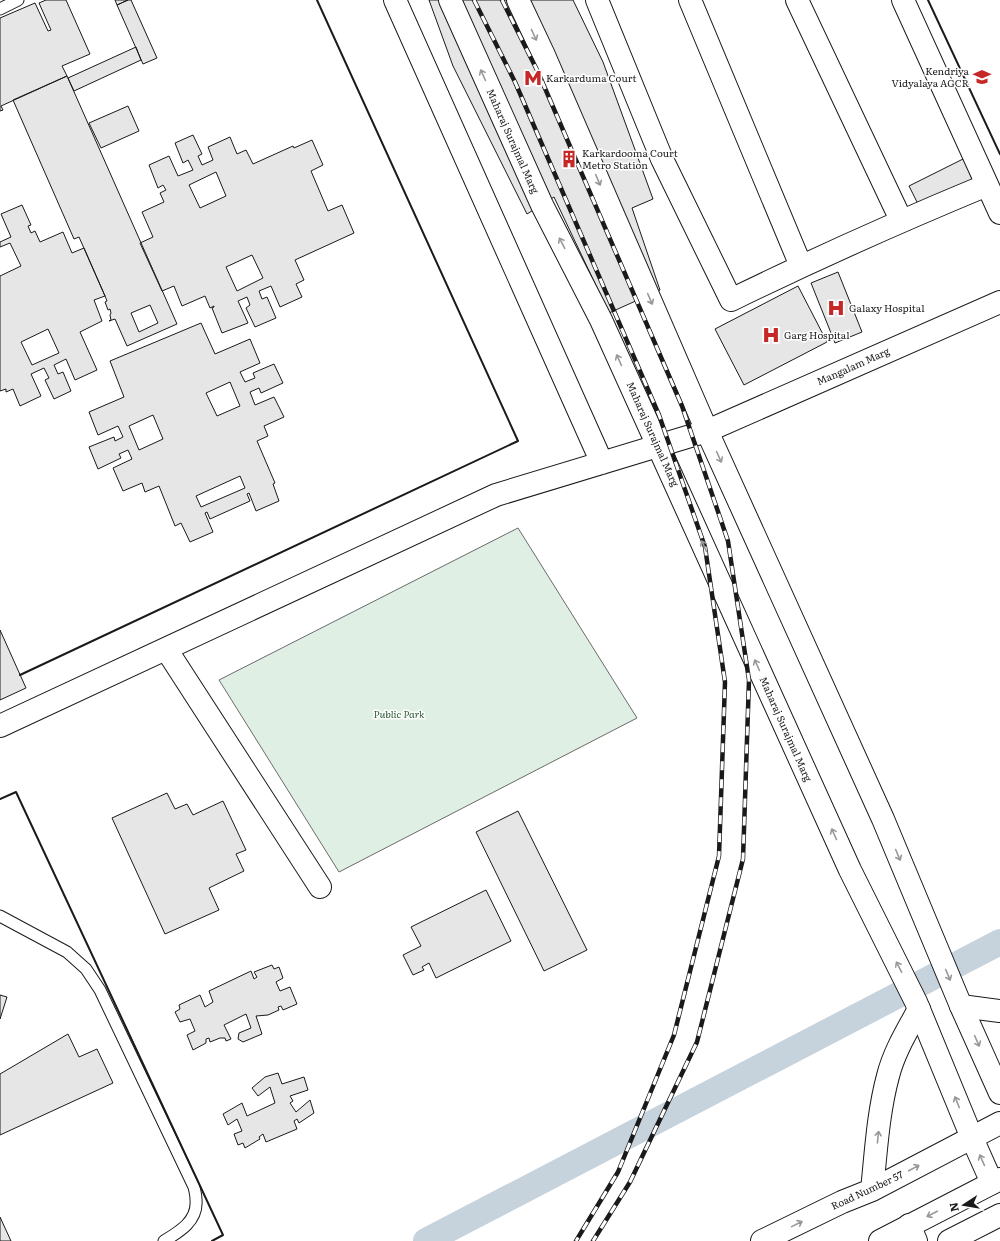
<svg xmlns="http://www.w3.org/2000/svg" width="1000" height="1241" font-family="Literata,serif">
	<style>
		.green { fill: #e0efe3; stroke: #6a6a6a }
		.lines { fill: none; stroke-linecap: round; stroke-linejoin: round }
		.canal { stroke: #c6d2dc; stroke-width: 26 }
		.building { fill: #e6e6e6; stroke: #1a1a1a; fill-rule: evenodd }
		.lane-casing { stroke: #1a1a1a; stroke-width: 13 }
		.street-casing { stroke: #1a1a1a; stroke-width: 24 }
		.secondary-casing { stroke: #1a1a1a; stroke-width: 24 }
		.primary-casing { stroke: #1a1a1a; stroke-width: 24 }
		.lane { stroke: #fff; stroke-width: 11 }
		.street { stroke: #fff; stroke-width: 22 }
		.secondary { stroke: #fff; stroke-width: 22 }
		.primary { stroke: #fff; stroke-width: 22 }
		.rail-casing { stroke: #1a1a1a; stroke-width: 4.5 }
		.rail { stroke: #fff; stroke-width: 3; stroke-dasharray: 9; stroke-linecap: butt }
		.wall { stroke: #1a1a1a; stroke-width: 2 }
		.oneway { stroke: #989898 }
		.labels { text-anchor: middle; stroke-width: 3; stroke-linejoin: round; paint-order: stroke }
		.poi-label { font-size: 10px; fill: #1a1a1a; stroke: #fff; text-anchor: start }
		.street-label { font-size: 10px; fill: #1a1a1a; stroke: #fff }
		.park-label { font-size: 10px; font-style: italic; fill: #2b5a34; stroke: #fff }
	</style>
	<rect width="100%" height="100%" fill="#fff"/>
	<path class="green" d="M518,528l119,190 -298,154 -120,-192z"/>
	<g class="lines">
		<path class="canal" d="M426,1241l574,-299"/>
	</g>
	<path class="building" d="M46,0h20l24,54 -28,12 5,10 -66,30 2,4 -3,1v-93l35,-15 13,28 3,-1 -12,-27z
		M115,0h13l-11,5z
		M128,0h3l26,58 -14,6 -26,-59z
		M429,0h144l30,62 50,137 -21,9 28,82 -51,23 -55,-116 -27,17 -74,-148z
		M136,47l5,13 -67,31 -6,-13z
		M67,76l110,248 -50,22 -12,-27 -6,2 2,-1 -1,-5 1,-2 -1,-4 -2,1 -3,-8 2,-1 -2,-5 -26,-59 -5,2 -61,-139zM150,305l8,18 -19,9 -8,-19z
		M128,106l11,25 -38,17 -12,-25z
		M193,135l9,19 -4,2 4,9 11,-5 -5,-13 22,-10 7,17 9,-4 7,14 40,-18 1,2 18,-8 11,25 -12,6 17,40 14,-6 12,28 -59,27 9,20 -8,4 6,13 -22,10 -9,-21 -12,5 3,8 5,-2 9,21 -21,9 -9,-19 4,-3 -3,-8 -9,4 10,22 -26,10 -10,-25 2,-1v-1l-4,2 -5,-12 -23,10 -8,-20 -12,5 -22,-48 13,-6 -11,-25 22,-10 -4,-9 6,-3 -3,-5 -5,3 -9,-23 20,-9 9,20 15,-6 -5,-10 -5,3 -8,-20zM216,172l10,24 -26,12 -11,-23zM252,255l11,23 -26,13 -11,-24z
		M967,157l12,24 -58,29 -12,-24z
		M22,205l9,20 -3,1 3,7 4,-2 5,11 23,-10 9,21 12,-5 21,48 -11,4 8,21 -22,11 17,38 -22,10 -9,-21 -12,6 4,9 5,-2 8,19 -17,8 -9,-19 4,-2 -5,-10 -13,6 10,22 -21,10 -7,-17 -7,3v-3l-6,2v-115l21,-10 -11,-23 -10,4v-5l11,-5 -10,-23zM48,329l11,24 -27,12 -11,-23z
		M838,272l24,60 -27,11 -24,-60z
		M798,286l29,56 -83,43 -29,-56z
		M201,323l14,31 35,-15 10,24 -20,9 5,10 10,-4 -2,-5 21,-9 9,19 -22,10 -2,-5 -9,4 5,13 19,-8 10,20 -20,9 4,10 -11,5 18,42 -2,1 6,17 -23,10 -7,-18 -2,1 3,7 -40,18 -3,-7 -2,1 8,19 -23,10 -9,-19 -6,3 -16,-40 -14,6 -3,-9 -19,8 -10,-23 19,-9 -4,-9 -9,4 2,4 -23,11 -9,-22 25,-10 1,4 8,-4 -5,-11 -20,9 -9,-23 35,-15 -14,-36zM230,382l10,24 -23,10 -11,-23zM153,415l10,24 -24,11 -10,-24zM240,476l5,12 -44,19 -5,-11z
		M0,630l26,58 -26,12z
		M167,793l8,16 12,-5 6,11 30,-14 23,49 -10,4 8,17 -35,17 10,22 -54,24 -53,-116z
		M518,811l69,139 -43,21 -68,-139z
		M486,890l25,51 -75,37 -7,-15 -7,4 2,3 -11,5 -10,-20 18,-9 -10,-19z
		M272,965l2,4 5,-2 4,11 -7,4 4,9 10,-4 7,17 -14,6 -2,-4 -3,1 1,3 -11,5 -12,1 6,18 -19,8 -5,-3 1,-6 12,-5 -5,-14 -22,11 7,14 -5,2 -1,-3h-5l-10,4 -1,-4 -3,1v4l-13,7 -6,-15 8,-4 -5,-12 -10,3 -5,-10 5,-3 -1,-4 21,-10 5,12 8,-5 -4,-11 42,-20 3,8 3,-2 -3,-5z
		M0,995l7,2 -7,22z
		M68,1034l11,23 18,-8 16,34 -113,52v-61z
		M278,1073l4,11 22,-7 4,13 -18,6 3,5 -3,2 6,9 14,-12 4,13 -15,10 -2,-4 -3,2 3,8 -31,13 -3,-8 -4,3 1,2 -15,9 -2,-5 -5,2 -4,-11 8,-3 -5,-12 -9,6 -5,-11 19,-11 5,13 28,-13 -5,-16 -12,9 -6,-8 13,-11z
		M0,1217l11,24h-11z"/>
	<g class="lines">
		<g class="lane-casing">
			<path id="lane" d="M0,9l18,-9
				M0,916l67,36 19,17 14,21 94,197c1,4 2,9 2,13 2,21 -17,32 -32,41"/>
		</g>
		<g class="street-casing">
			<path id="street" d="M395,0l207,463
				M597,0l65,159 69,141c84,-41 169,-79 256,-115
				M690,0l111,266
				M797,0l104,220
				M903,0l97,213
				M166,649l154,238
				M0,726l496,-231 211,-64 293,-129
				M909,1225l7,16
				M949,1241l51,-26"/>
		</g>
		<g class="secondary-casing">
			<path id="secondary" d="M450,0l92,205 59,115 249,550 66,132 56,136 20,45
				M518,0l25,53 164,378 176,388 78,187 39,87"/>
		</g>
		<g class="primary-casing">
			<path id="primary" d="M961,1006l39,5
				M872,1190c4,-38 6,-77 16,-114 6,-24 19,-45 31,-67
				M762,1241l80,-39 30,-12 128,-67
				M880,1241l120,-62"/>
		</g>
		<use href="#lane" class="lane"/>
		<use href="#street" class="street"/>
		<use href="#secondary" class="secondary"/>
		<use href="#primary" class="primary"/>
		<g class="rail-casing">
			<path id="rail" d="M474,0l41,82 144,333 46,132 20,135 -6,174 -45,179 -56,137 -42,69
				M502,0l36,72 144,334 46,135 21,139 -6,179 -46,183 -67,140 -37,59"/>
		</g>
		<use href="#rail" class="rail"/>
		<path class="wall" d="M928,0l72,154
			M20,675l498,-234 -201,-441
			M0,799l16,-7 207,443 -11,6"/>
	</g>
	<defs><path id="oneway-shaft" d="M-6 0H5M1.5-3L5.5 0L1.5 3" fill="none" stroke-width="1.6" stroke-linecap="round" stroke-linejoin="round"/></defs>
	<g class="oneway">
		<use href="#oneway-shaft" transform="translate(534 35) rotate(65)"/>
		<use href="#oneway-shaft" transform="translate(483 75) rotate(-114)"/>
		<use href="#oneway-shaft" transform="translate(598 180) rotate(67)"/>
		<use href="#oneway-shaft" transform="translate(562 243) rotate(-117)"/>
		<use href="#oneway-shaft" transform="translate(650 299) rotate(67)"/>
		<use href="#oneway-shaft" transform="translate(619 360) rotate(-114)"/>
		<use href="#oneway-shaft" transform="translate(719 457) rotate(66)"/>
		<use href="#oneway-shaft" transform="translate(704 546) rotate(-114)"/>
		<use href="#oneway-shaft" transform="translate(757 665) rotate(-114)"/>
		<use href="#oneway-shaft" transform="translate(834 834) rotate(-114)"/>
		<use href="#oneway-shaft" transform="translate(898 855) rotate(67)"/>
		<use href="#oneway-shaft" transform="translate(899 967) rotate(-117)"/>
		<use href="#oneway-shaft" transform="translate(948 975) rotate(67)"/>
		<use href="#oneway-shaft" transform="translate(977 1041) rotate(66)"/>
		<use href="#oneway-shaft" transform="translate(957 1102) rotate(-112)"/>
		<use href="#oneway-shaft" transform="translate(878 1137) rotate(-84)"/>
		<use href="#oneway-shaft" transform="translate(982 1160) rotate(-114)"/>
		<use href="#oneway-shaft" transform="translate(914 1168) rotate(-28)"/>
		<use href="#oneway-shaft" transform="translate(932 1214) rotate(153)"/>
		<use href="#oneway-shaft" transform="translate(797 1224) rotate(-26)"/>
	</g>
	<defs>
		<g id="school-bare" transform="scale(1.38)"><path d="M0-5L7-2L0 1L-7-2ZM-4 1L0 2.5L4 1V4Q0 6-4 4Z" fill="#c62828" stroke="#fff" stroke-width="2.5" paint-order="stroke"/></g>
		<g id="metro-bare" transform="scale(1.38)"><path d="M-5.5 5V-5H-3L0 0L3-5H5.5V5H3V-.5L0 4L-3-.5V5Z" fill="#c62828" stroke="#fff" stroke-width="2.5" paint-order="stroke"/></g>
		<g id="building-bare" transform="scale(1.38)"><path d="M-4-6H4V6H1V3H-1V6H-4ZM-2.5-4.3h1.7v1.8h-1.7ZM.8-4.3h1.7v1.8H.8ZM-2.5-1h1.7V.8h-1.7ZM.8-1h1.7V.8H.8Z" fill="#c62828" stroke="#fff" stroke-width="2.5" paint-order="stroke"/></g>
		<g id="hospital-bare" transform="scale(1.38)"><path d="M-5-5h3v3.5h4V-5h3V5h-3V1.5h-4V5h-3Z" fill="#c62828" stroke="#fff" stroke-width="2.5" paint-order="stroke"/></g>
	</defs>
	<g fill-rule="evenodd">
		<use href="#school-bare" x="982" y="77"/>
		<use href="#metro-bare" x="533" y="78"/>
		<use href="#building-bare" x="569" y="159"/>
		<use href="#hospital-bare" x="836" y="308"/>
		<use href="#hospital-bare" x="771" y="335"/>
	</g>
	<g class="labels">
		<g class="poi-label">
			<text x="969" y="75" text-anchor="end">Kendriya<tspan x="969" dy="12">Vidyalaya AGCR</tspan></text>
			<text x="546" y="82">Karkarduma Court</text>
			<text x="582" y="157">Karkardooma Court<tspan x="582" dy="12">Metro Station</tspan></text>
			<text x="849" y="312">Galaxy Hospital</text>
			<text x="784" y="339">Garg Hospital</text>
		</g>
		<g class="street-label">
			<text transform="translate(513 141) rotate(66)" y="4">Maharaj Surajmal Marg</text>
			<text transform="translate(853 366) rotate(-24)" y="4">Mangalam Marg</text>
			<text transform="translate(653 434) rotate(66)" y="4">Maharaj Surajmal Marg</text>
			<text transform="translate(786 729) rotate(66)" y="4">Maharaj Surajmal Marg</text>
			<text transform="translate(867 1190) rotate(-25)" y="4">Road Number 57</text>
		</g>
		<g class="park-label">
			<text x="399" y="718">Public Park</text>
		</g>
	</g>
	<g transform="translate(964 1205) rotate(258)" stroke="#ffffff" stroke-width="3" paint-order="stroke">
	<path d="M0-3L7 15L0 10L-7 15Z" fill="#1a1a1a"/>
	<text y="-6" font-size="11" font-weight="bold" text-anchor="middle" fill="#1a1a1a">N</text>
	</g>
</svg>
